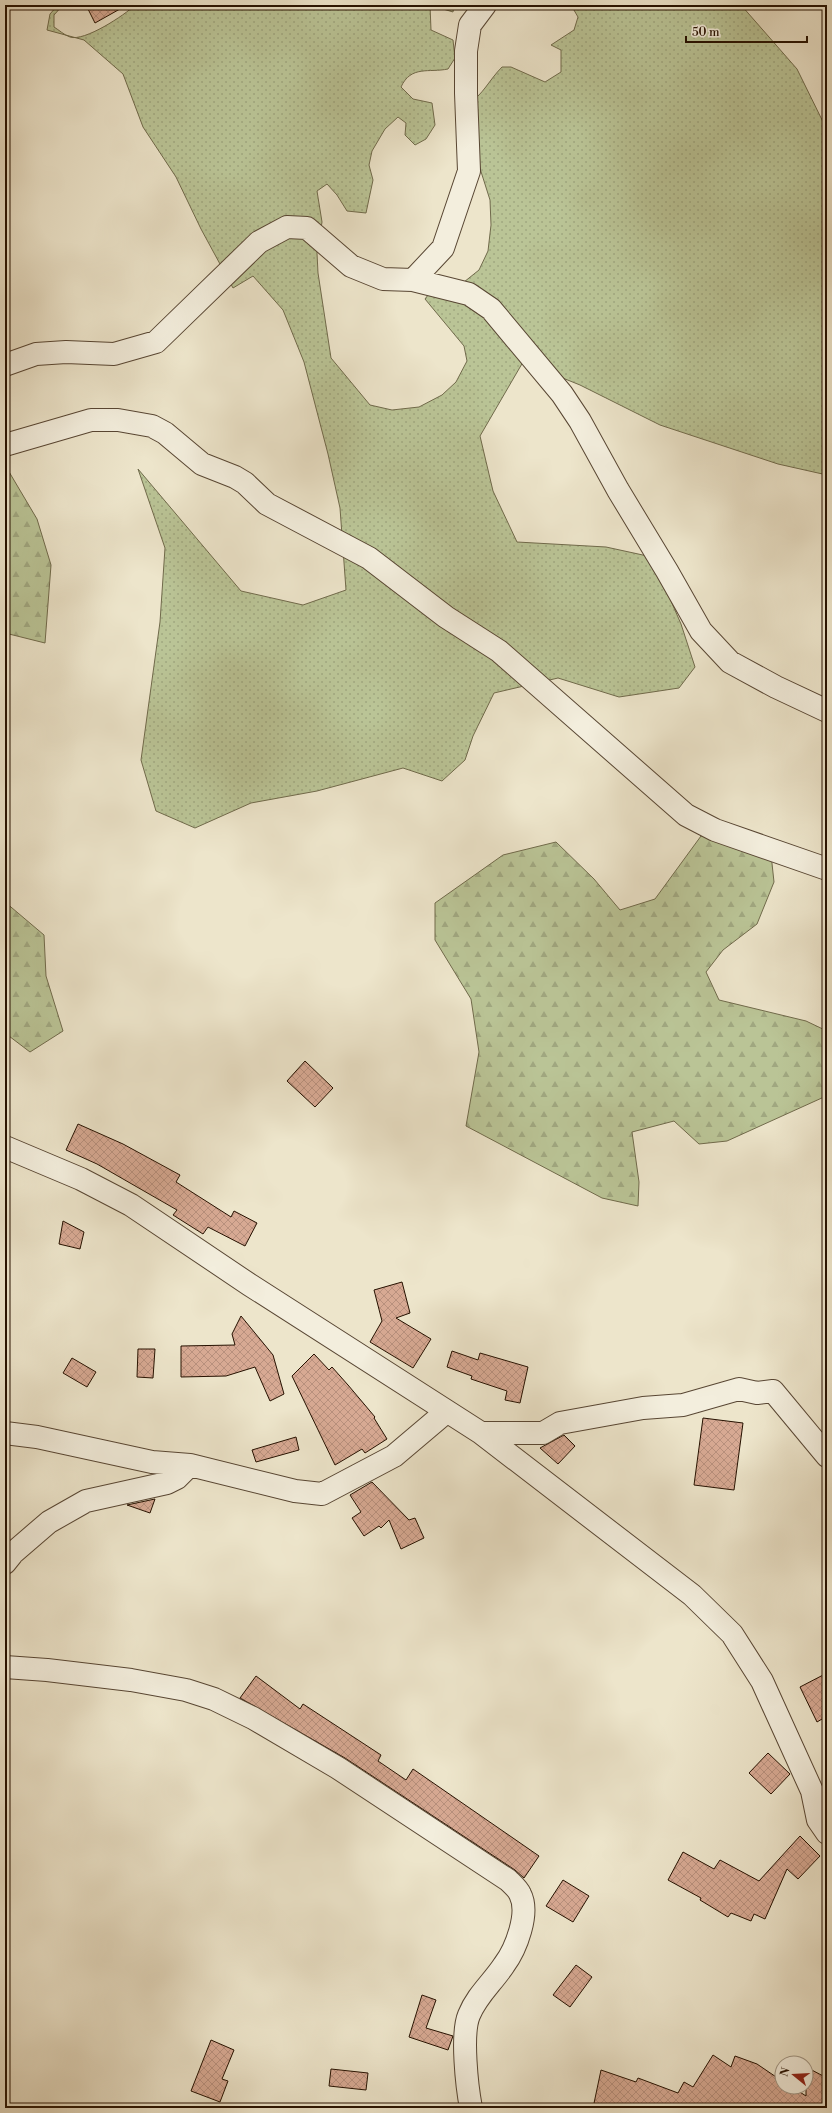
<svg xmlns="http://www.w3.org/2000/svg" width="832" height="2113" font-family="'Libre Bodoni',serif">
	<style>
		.green { fill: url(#green-dots); stroke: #706a4b }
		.forest { fill: url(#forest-firs); stroke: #706a4b }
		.building { fill: url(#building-cross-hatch); stroke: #261100 }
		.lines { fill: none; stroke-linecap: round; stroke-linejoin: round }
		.minor-casing { stroke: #584633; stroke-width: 24 }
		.minor { stroke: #f3eedd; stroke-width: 22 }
	</style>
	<defs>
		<pattern id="green-dots" width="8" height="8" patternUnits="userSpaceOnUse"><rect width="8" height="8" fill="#bac496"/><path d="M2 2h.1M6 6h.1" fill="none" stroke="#a0a780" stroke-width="1.8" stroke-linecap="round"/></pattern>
		<pattern id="forest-firs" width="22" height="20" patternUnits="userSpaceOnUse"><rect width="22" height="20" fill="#bac496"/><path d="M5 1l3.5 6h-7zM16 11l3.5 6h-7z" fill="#a0a780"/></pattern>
		<pattern id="building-cross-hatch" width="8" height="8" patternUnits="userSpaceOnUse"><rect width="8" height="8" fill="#d7a993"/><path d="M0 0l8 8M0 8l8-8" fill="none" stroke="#b8907d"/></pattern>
	</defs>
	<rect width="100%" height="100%" fill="#ede5cb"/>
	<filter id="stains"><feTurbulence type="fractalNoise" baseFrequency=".005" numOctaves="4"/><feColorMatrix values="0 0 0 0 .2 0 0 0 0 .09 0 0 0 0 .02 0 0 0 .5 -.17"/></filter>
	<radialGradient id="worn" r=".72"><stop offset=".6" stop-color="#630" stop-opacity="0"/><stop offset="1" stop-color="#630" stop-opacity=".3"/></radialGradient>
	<path class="green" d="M58,5h5l-9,10v12c5,3 10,8 16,10 14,5 55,-22 65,-32h319l-1,7 -23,-7 1,25 22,10 2,18 -7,11c-19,4 -37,-4 -47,18l12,12 19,4 3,22 -9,14 -11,6 -10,-10 1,-12 -8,-6 -13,12 -13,22 -3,14 4,15 -7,33 -19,-2 -10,-16 -10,-11 -10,7 5,31 -5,31 1,20 13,85 39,47 22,5 27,-3 23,-12 14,-13 11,-21 -3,-15 -39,-47 16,-21 18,8 20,-16 9,-19 3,-26 -1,-25 -13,-41 -9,-55c15,-9 21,-24 34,-37h9l34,15 16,-10v-22l-10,-5 23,-15 4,-13 -7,-12h170l56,64 30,61v345l-49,-11 -118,-39 -80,-40 -57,-23 -43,74 13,55 24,51 89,5 46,10 29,67 14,43 -16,21 -60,9 -61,-19 -64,15 -21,43 -8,24 -23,21 -39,-13 -86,23 -66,12 -56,25 -39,-17 -15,-51 19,-138 5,-74 -27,-79 103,122 62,14 43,-15 -6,-82 -12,-54 -24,-92 -21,-52 -30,-34 -20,12 -32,-59 -25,-52 -33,-50 -20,-53 -39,-34 -37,-10 3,-16z"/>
	<path class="forest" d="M5,465l32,54 14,46 -6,78 -40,-10z
		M747,833l23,12 4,37 -17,42 -34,26 -17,22 13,28 87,21 21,10v58l-3,8 -97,44 -28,3 -25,-23 -42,11 7,50 -1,24 -36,-8 -136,-72 13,-74 -8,-53 -36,-59v-37l68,-48 53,-13 38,37 26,31 35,-11 46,-63z
		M5,902l39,33 2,41 17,55 -33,21 -25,-19z"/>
	<path class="building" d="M86,5h41l-32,18z
		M305,1061l28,27 -18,19 -28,-26z
		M78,1124l45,20 57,31 -4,7 55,35 3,-6 23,12 -12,23 -37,-19 -5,7 -30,-19 4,-5 -80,-46 -31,-14z
		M63,1221l21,11 -4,17 -21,-5z
		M402,1282l8,31 -14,5 35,21 -18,29 -43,-26 12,-21 -8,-31z
		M241,1316l32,39 11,39 -14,7 -15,-34 -29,9 -45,1v-31l54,-1 -3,-11z
		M138,1349h17l-2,29 -16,-1z
		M452,1351l26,9 2,-7 48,14 -8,36 -15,-3 2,-9 -36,-12 1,-3 -25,-9z
		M314,1354l15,16 3,-3 16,18 27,32 -1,1 13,21 -22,14 -3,-4 -27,16 -43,-89z
		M72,1358l24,14 -9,15 -24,-14z
		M703,1418l40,5 -9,67 -40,-5z
		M564,1435l11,11 -17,18 -18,-16z
		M296,1437l3,13 -43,12 -4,-12z
		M372,1482l37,38 6,-2 9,20 -23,11 -12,-29 -8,8 -2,-2 -15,10 -12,-18 9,-6 -11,-17z
		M155,1499l-5,14 -23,-8z
		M827,1673v43l-10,6 -17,-35z
		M256,1676l44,33 3,-5 78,51 -3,6 28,19 7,-11 126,87 -15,22 -9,-8 -170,-112 -105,-60z
		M768,1753l22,21 -19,20 -22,-21z
		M800,1836l20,20 -22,23 -11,-10 -22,50 -11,-5 -3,7 -20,-8 -3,4 -28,-17 1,-2 -33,-18 15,-28 31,17 6,-9 39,21z
		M563,1880l26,16 -16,26 -27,-16z
		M576,1965l16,12 -22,30 -17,-12z
		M422,1995l14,5 -10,28 27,8 -5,14 -39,-13z
		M211,2040l23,10 -12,29 6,2 -8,21 -29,-11z
		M713,2055l18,12 4,-11 22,8 25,17v6h10l14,9v-29l21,11v30h-234l8,-38 35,12 2,-4 40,15 6,-11 9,5z
		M331,2069l37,4 -2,17 -37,-4z"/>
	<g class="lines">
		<g class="minor-casing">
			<path id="minor" d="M413,280l56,14 22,15 71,85 18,27 38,69 49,81 34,60 29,31 46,25 51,24
				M5,365l31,-11 30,-2 48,2 42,-12 103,-100 28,-15 20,1 44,38 32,13 30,1 30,-32 26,-77 -3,-78v-42l4,-26 15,-20
				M5,445l86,-25h27l34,6 13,7 37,31 33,13 10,6 22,21 102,54 77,59 53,34 187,164 29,15 112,39
				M5,1147l76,32 50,26 119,80 231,148 211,162 40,39 30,47 50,110 6,29 9,13
				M5,1433l32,4 115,25 38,3 105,26 27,3 72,-38 52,-44
				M481,1433h62l17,-10 83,-15 40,-3 56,-16 18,4 16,-2 54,65
				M5,1563l8,-10 36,-31 37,-21 81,-18 10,-5 13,-13
				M5,1667l42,3 84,10 55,10 28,9 39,19 85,50 170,112c4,4 10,9 12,14 10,19 -4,55 -16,71 -11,17 -27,30 -35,50 -8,19 -2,72 2,93"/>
		</g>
		<use href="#minor" class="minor"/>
	</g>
	<rect width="832" height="2113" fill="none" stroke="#ede5cb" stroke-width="20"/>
	<rect x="6" y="6" width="820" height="2101" fill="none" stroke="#261100" stroke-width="2"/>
	<rect x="10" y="10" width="812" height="2093" fill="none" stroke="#261100"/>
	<g transform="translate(794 2075) rotate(288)"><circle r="19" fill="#f3eedd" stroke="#a19685"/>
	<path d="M0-3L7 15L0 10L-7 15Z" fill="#8f2418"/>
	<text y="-6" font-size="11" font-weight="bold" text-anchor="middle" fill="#261100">N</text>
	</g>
	<path d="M686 36v6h121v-6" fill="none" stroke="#261100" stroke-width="2"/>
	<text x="692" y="36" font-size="12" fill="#261100" stroke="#f3eedd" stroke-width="3" paint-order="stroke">50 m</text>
	<rect width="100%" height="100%" filter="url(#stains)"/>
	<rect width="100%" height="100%" fill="url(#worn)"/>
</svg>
